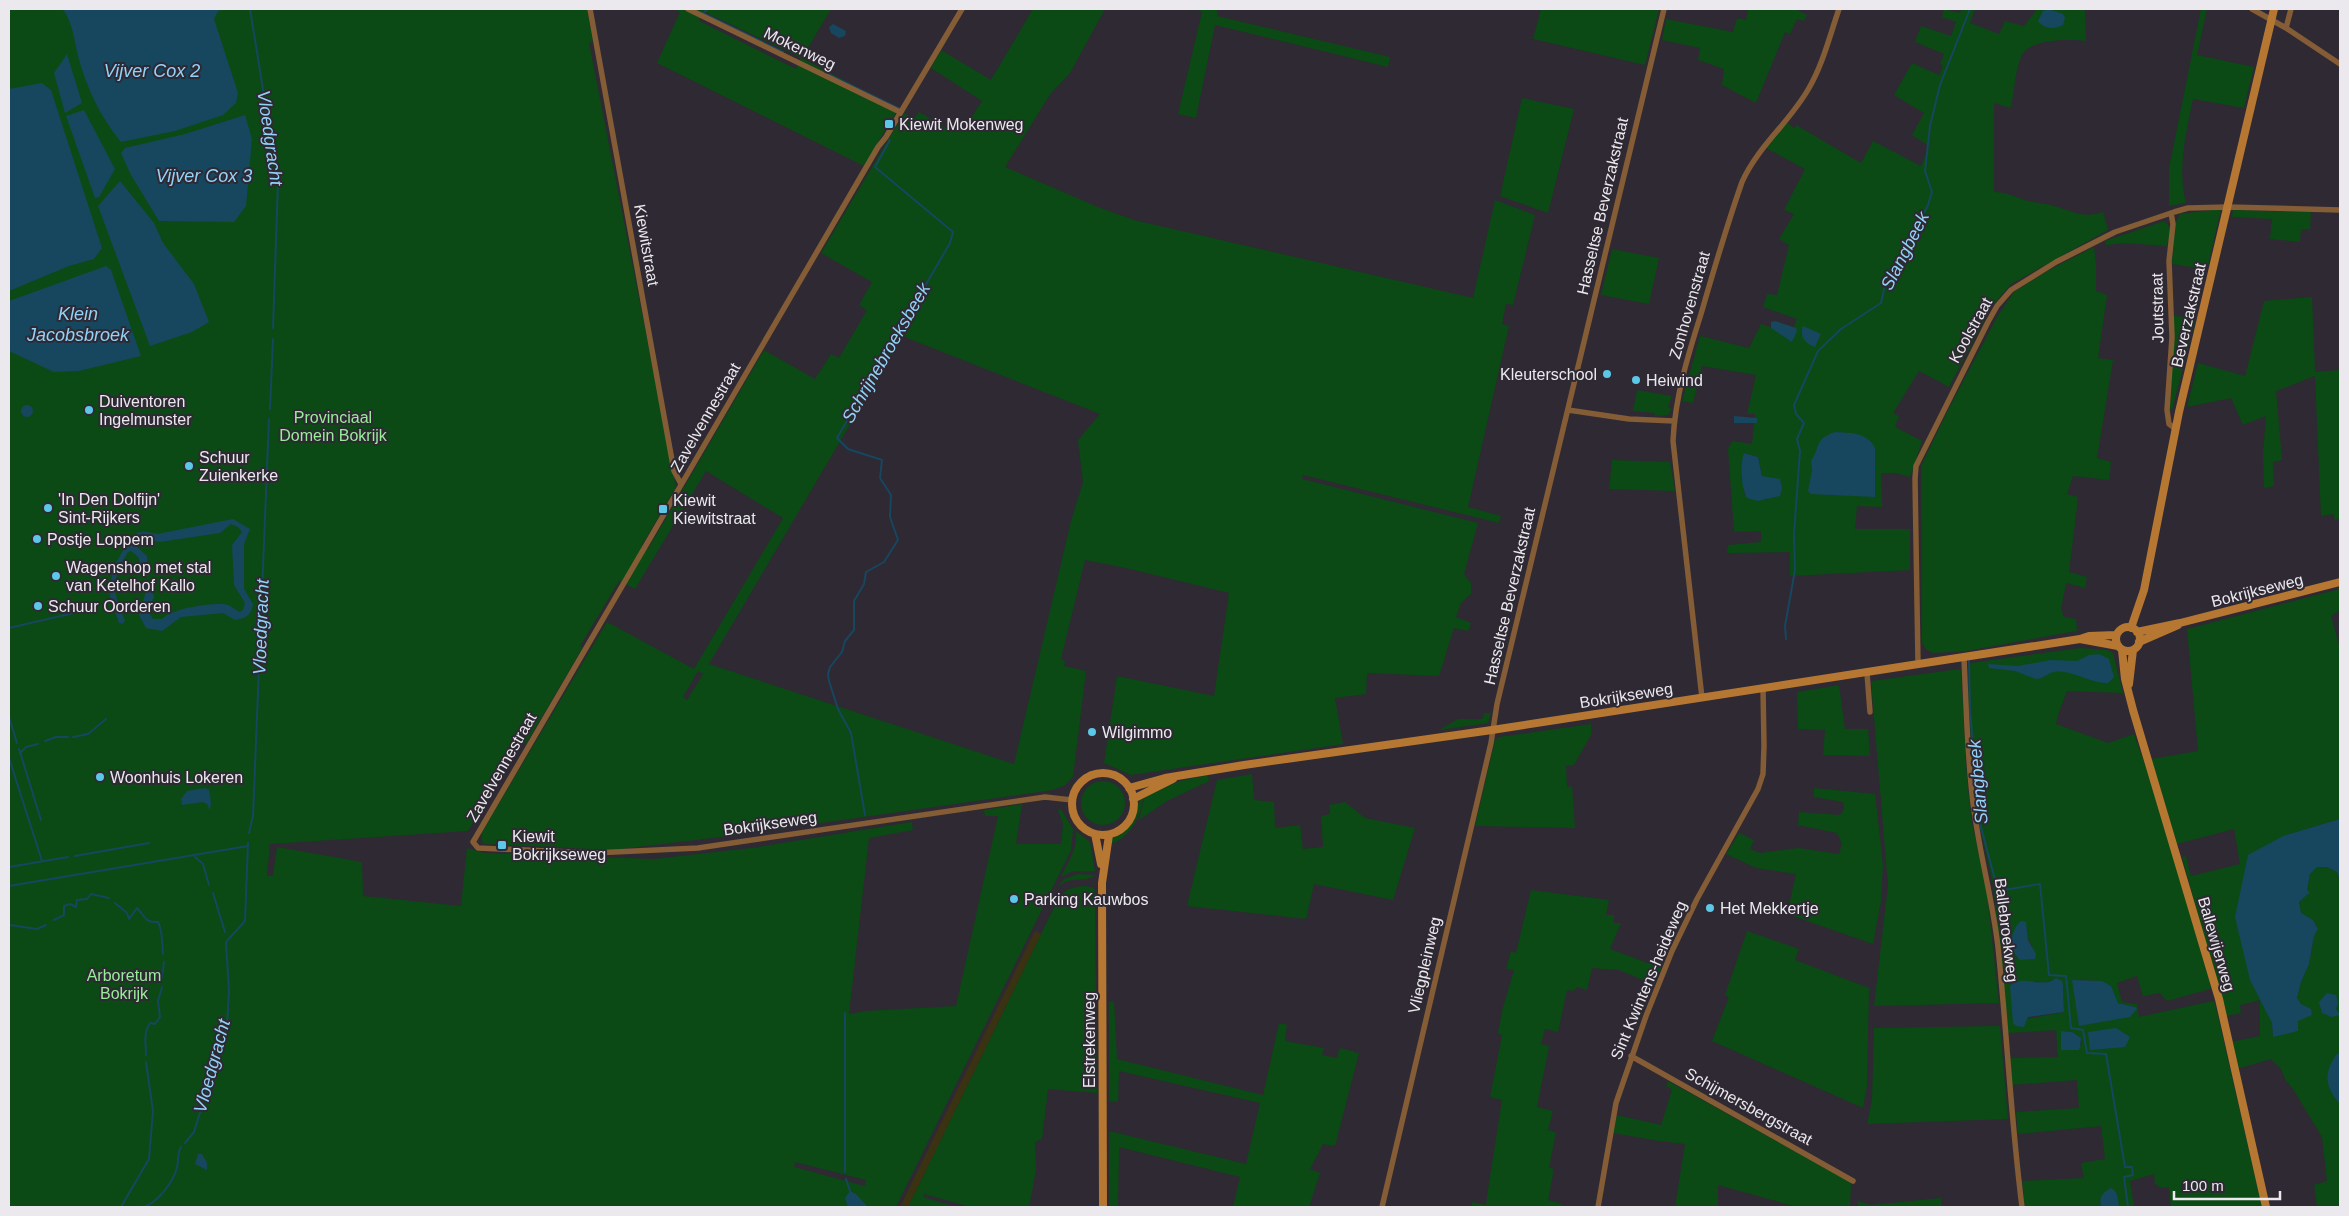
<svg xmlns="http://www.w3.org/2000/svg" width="2349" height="1216" font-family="Helvetica,sans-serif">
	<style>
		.green { fill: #0b4a14; fill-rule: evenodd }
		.sand { fill: #3b3212 }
		.water { fill: #17465f }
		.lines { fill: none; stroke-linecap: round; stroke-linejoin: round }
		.stream { stroke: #17465f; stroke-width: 2 }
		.street { stroke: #845c35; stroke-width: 5.5 }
		.secondary { stroke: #b67733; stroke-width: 8 }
		.poi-dot { fill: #5dc7e8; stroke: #2e2933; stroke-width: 2 }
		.labels { text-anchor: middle; stroke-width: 4; stroke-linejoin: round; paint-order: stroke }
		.street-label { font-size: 16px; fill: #ebe8ee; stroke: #2e2933 }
		.poi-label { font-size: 16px; fill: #ebe8ee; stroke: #2e2933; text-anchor: start }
		.park-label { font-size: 16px; fill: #98ed9a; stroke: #2e2933 }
		.water-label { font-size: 18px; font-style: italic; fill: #93d2f8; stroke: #2e2933 }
	</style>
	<rect width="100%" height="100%" fill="#2e2933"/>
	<path class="green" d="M9,9h578l6,32 -4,2 87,444 -34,58 6,4 116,-199 51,29 16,-25 8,4 28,-48 -8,-5 13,-23 -51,-29 83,-140 10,6 5,-7 34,20 4,-7 7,4 18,-28 -51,-33 10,-18 50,30 42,-71h72l-35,64 -19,20 -46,74 93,40 36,13 339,78 22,-98 40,15 -22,90 -7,-1 -4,20 7,2 -41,181 33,9 -2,7 -196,-48 -1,4 176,44 -14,51 7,9v11l-10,9 -5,14 15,6 -3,8 -14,-3 -15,48 -72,-3 -1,21 -31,4 8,46 -212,31 -27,-12 13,-87 97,20 15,-103 -103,-25 -41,-8 -24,99 4,2 -1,5 22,5 -13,106 -8,8 -12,5 -308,44 -132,16 -127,-6 -4,-2v-10l125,-210 87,47 89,-151 -77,-47 -71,118 -16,-8 -39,65 3,1 -57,97 -4,-2 -54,89 -198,13 -3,32h6l4,-29 85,15 1,34 98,10 6,-58 17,5 170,6 97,-11 161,-26 1,8 -44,8 -20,176 17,-3 90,-5 42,-190h-13l-1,-6 38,-6 -6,40h45l2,-20 -5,-14 3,-1 12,20 -2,21 -175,357h-887zM902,336l198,78 -22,26 5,42 -12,39 -57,243 -305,-100zM698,671l5,3 -16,26 -4,-3zM795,1162l71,18 -1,6 -71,-19z
		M674,9h157l-29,49 96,51 -34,57 -207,-103 23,-51zM703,11l98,47 -5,11 -97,-48z
		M1195,9h22v7l173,41 -2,10 -173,-42 -19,93 -18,-4 24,-102z
		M1541,9h118l-14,56 -112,-26z
		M1748,9h47l12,6 -3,6 -7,-2 -7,15 -5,-2 -29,71 -34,-18 2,-16 -26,-9 2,-12 -38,-8 4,-21 67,13 4,-14 9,2z
		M1944,9l16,4 2,-4h13l-5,14 29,11 6,-13 19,5 13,-17h48l1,32c-16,-2 -58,-3 -65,16 -6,15 -7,35 -10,51l-17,-5v89c12,0 19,4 30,8 10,3 20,3 30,6 19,5 29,13 49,6l5,18 -97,54 -19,22 -43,81 -30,-16 -26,42 6,3 -4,11 27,14 -12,36 -14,-4h-15l1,34 -25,-1 -2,23h55v41l-120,6v-24l-63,1 1,-8 33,-3v-11l-27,1 -6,-84 5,-7 19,3 3,-30h-8l9,-39 -54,-9 -9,37 -11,-2 18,-65 49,12 12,-24 30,10 6,-15 -34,-12 4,-13 10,1 12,-50 -10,-6 15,-25 -10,-4 21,-41 -39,-21 20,-26 8,6 2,-3 65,38 12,-22 48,25 8,-20 -17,-11 12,-22 -30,-18 18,-32 27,12 4,-9 -3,-2 4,-10 -29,-12 6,-16 30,10 5,-14 -14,-5zM1744,453l14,4 4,19 10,20 -6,4 -22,-6z
		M2201,9h6l-10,46 57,12 -10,41 -51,-9c-7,33 -16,71 -7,104l-17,3v-38z
		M1522,98l52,11 -26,104 -48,-17z
		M2221,209l-13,57 -9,-2 -1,4 -26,-4 2,-37 6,-13z
		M2233,210l78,2 -1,17h-9l-1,13 -30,-3 2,-20 -40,-2z
		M2164,221l4,3 2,8 -3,14 -43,-3 -18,2 -1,-4z
		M2094,247l2,18v26l11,4 -9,63 15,2 -16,98 14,4 -2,18 -36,-4 -6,18 11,3 -9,75 18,5 -2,11 -19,-5 -5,26 3,8 12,2 1,12 -111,20 -33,2 -7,-4 -4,-6 -1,-177 27,-56 49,-93 17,-25 35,-22z
		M1612,249l47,9 -10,46 -48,-9z
		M2312,297l3,75 25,-2v149l-5,1 -2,-6 -12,2 -6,-140 -39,15 6,69 -9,2 1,24 -10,2 -1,-34 3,-38 -23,9 -12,-27 -44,9 11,-44 47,13 19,-75z
		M2174,316l22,2 -24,92 -2,-1z
		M1637,390l35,6 -4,11 4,2 -4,6 -13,1v-3l-22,-2z
		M1612,460l58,2 5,29 -66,-2z
		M2340,589v21l-9,6 9,32v171l-57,17 -33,144 3,4 19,39 1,13 24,-5 1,-10 13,-12 -10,-5 -4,-5 4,-17 8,-18 5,-28 4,-7 -5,-9 -12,-7 -2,-11 10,-10 -2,-2 3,-16 7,-7h10l10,5 3,8v327h-23l-3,-22 13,-4 -5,-44 -29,-48 -7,-8 -5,-12 -10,-10 -34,10 -6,-27 29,-6v-36l-20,5 1,8 -15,3 -44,-159 4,-1 5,20 49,-12 -6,-35 -57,15 -26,-85 47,-8 -11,-122z
		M2080,648l27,2 6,3 10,40 -56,-2 -9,24 -2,9 52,19 26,-9 17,48 60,204 -1,3 -43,12 -7,-8 -17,3 -6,-20 -20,7 5,19 15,2 2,13 74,-16 2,2 47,204h-91l-2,-20 -7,1 -7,-4 -1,-10 -24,7 4,26h-15l-5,-17 -14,10 1,7h-76l-3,-26 62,-3 -3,-15 24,-4 -4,-33 -83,8 -2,-22 63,-4 -2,-28 -65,5 -2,-27 48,-1 -2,-27 -48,3 -15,-149 -13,-56 -5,-38 -7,-87 1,-36 2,-4zM2028,927l-2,7 6,12 -15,12 -5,-14zM2054,980l9,5 1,27 -38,7 9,-38 7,2zM2073,980l29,1 16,22 17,4 -56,18zM2061,1031l11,1 9,6 1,8z
		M1959,669l2,2 6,108 5,44 15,70 12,110 -125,3 14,-121 -17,-204z
		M1839,685l6,44h23l2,27 -47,-1 2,-25 -27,-1 -1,-37z
		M1484,713h7l-3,10 -49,7 19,-11h24z
		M1591,724v11l-17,30 -8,1 1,21 5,-1 3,42 -100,-2 20,-86 4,-3z
		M1252,774l2,26 20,2 1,26 25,-3 3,24 20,-2 -2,-31 9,-2 -1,-9 16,-3 20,16 50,10 -22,72 -79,-16 -8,35 -119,-13 30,-126z
		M1208,775l1,6 -42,20 -28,19 6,-24 35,-15z
		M1081 803a22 22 0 1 1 44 0a22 22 0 1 1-44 0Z
		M1814,788l61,6 8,71 -2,36 -8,43 -86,-30 9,-40 -40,-6 -30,-14 13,-21 15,7 -4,9 10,4 38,-5 41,6 3,-10 -5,-11 -39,-8 1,-13 41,3 4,-6 -1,-7 -29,-5z
		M1143,797c-1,19 -15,44 -34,47 4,-10 15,-13 22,-22 6,-8 4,-17 12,-25z
		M1076,831l14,11 5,29h-22l-12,6c7,-15 17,-29 15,-46z
		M1078,874l18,1c-12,9 -27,-1 -40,14l8,-10z
		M1082,886l11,1 2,4 2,202 -49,-4 -6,50 -7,3 1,28 -7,37h-58l-47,-13 -1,3 33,10h-48l152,-312 8,-6z
		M1531,890l78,10 -3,15h8v8h7l-11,26 51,19 -6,17 -36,-15 -27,-2 -5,22 -10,-3 -4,4 -6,-1 -9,42 -13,-3 -4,15 8,2 -12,61 16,4 -5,19 8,2 -7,36 5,1 -6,31 14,4 -1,3h-90l1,-5 14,3 1,-9 15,-96 -12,-3 12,-62 -4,-2 4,-22 12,-41 -8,-1 5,-18 5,2z
		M1747,931l52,18 -4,11 74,28 -2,97 -4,23 -151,-67 17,-44 -4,-2z
		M1114,1001l3,58 146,36 16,-72 8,2 -2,16 39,7 -2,7 15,3 3,-10 19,5 -24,93 -12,-2 -13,25 10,4 -11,34h-76l7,-30 -121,-30 -1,60h-9v-76l137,33 14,-61 -141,-32 -1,31 -9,-1v-99z
		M2000,1026l8,93 -141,5 5,-24 2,-72z
		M1668,1081l180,100 3,3 -1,23h-53l-79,-22v22h-43l10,-63 -26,-3 -46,-8 4,-18 44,10 11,-35 -6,-4z
		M1941,1198l1,9h-84v-6l13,4z"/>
	<path class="sand" d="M1035,931l6,3 -133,273h-8z"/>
	<path class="water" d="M63,9h161l-6,2 -4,8 24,74 -2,10 -13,12 -48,16 -54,11c-20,-24 -35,-55 -43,-86 -4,-17 -5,-32 -15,-47z
		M2048,9l15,5 2,4 -2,7c-9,5 -19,4 -25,-4l5,-10z
		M833,24l13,7 -1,5 -6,2 -8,-5 -2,-6z
		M67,54l15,49 -17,10 -11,-40z
		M42,83l9,7 51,158 -8,11 -25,7 -60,25v-202z
		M84,110l31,59 -16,28 -4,1 -29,-82z
		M245,115l7,24 -6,67 -12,16 -75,-1 -28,-46 -10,-22 4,-5 60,-14z
		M120,181l34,42 9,20 31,41 15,38 -17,10 -42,14 -52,-140z
		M106,266l5,4 30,86 -62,15 -25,1 -45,-21v-50z
		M1775,321l21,7 1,3 -5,11 -21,-14v-6z
		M1803,326l18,8 -6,13c-9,-3 -16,-10 -12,-21z
		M21 411a6 6 0 1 1 12 0a6 6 0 1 1-12 0Z
		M1734,416l23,2v5h-23z
		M1835,432c16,1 32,0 40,16v49l-64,-3 -3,-3 4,-21 -1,-9c10,-15 3,-22 24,-29z
		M1744,453l14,4 4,19 18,3 2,9 -2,8 -22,5 -11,-3c-6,-10 -7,-35 -3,-45z
		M233,519l17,10 -6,15v45l9,15c-2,12 -7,14 -18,16l-12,-7 -42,4 -19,14 -16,-3 -7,-13 6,-20v-12h5l4,14 -6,14 5,8h9c10,-11 47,-16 62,-15 6,1 10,4 15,8l4,-2 2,-7 -11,-18 -2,-40 10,-13 -4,-5 -7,-3 -11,9 -60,9 -20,-3 -4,3v4l11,10 1,20h-3l-7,-19 -7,-6 -3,1c-17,27 -16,40 -3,68l-2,4 -4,-1 -9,-25 2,-28 14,-25 11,-12 6,-2 14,3z
		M2099,654l10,5 5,18 -6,6c-17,1 -38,-14 -54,-11 -6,1 -11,7 -18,7l-21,-8 -26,-3 -1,-4 30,2 32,-6 27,1 12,-6z
		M205,788l4,2 2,12 -1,8 -3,-6 -4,-2 -21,3 -1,-6 6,-8z
		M2340,819v61l-3,-8 -10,-5h-10l-7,7 -3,16 3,2 -11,10 2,11 12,7 5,9 -4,7 -5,28 -8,18 -4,16 4,6 10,5 1,6 -14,6v10l-25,6 -1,-14 -22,-43 -15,-63 13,-62 35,-19z
		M2021,921l5,1 2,18 8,14 -1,5 -15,1c-12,-10 -10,-30 1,-39z
		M2056,978l6,3 1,4 1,27 -36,5 -4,10 -8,-1 -3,-3 -3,-37c13,-13 33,4 46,-8z
		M2072,980l30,1 9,5 7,17 17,4 2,2 -7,8 -51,9z
		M2327,993l9,2 2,8 -2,6 4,6 -8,2 -10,-4 -3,-11z
		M2116,1028l14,9 -5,10 -35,3 -2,-18z
		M2061,1031l11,1 9,6 -1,10 -2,2h-17z
		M2337,1054h3v50c-15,-16 -17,-32 -3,-50z
		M198,1154h4l5,9v7l-12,-6z
		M2111,1188c7,3 7,12 8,19h-18c-2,-10 1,-14 10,-19z
		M850,1191l6,3 12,13h-20l-3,-9z"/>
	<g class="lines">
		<path class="stream" d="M250,9l28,173 -5,146
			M708,9l-5,4 80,39
			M824,72l76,37
			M270,409l3,-70
			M9,628l69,-16
			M1786,639l-1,-13 10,-56 -1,-36 6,-83 -3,-12 7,-16 -8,-9 -2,-9 24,-54 23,-22 40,-26 4,-18 43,-80 4,-13 -7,-21 5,-45 10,-41 30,-76
			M1969,661l1,49 9,110 19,71 42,-7 9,91 17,1 5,52 12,2 4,23 19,1 19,113h7l1,8 -9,2 4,30
			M9,717l8,26
			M73,737l15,-3 18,-15
			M45,741l11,-4h12
			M19,749l22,71
			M20,753l6,-6 12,-3
			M9,758l33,103
			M865,815l-14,-82 -13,-24 -9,-28 -1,-7 2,-7 12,-15 3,-11 9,-11v-29l10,-17 2,-12 18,-10 14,-22 -8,-23 1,-22 -11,-17 2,-18 -34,-11 -11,-11 113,-195 3,-11 -78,-65 15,-27
			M249,833l4,-17 16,-397
			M75,856l74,-13
			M195,857l8,7 6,21
			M9,867l59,-10
			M9,886l239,-40
			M213,893l12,39
			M115,903l12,10 2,6 8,-11c8,8 8,15 21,14 5,10 4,21 5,32
			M54,920l10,-5v-9l6,-2 6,3 1,-7 10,-1 4,-5 18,4
			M10,925l27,4 9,-4
			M162,978l2,-16
			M146,1055c0,-12 -3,-22 4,-32l5,1 5,-7 -2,-16 4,-14
			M185,1143l9,-11 33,-107 2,-34 -3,-49 19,-21 3,-78
			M845,1172v-159
			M846,1179l4,12
			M121,1207l28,-48 4,-48 -7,-49
			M141,1207c15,-1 33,-26 36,-40 2,-7 0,-14 4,-20"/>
		<path class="street" d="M590,9l84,462 7,13
			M688,9l212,103
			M962,9l-76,128 -8,10 -405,695 5,6 116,5 104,-5 347,-51 27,3
			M2252,9l34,19 54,36
			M2286,28l5,-19
			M2171,213l2,11 -4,37 3,76 -5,73 2,14 7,5
			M1568,410l61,9 45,2
			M1964,658c2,45 3,91 8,136 5,51 20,101 26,153 9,87 13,174 24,260
			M1918,664l-3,-185 1,-13 72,-144 9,-16 14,-16 45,-28 59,-30 59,-20 14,-4 40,-1 112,3
			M1867,673l3,39
			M1702,698l-29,-257c2,-44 15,-86 28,-127 13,-45 26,-89 41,-132 16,-36 48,-60 67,-94 14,-24 21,-53 30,-79
			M1631,1056l222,125
			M1382,1207l109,-464 6,-39 167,-695
			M1598,1207l18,-104 30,-87 26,-65 25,-52 61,-110 5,-15 1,-28 -1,-58"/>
		<path class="secondary" d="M2116 639a12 12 0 1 1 24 0a12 12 0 1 1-24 0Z
			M2131,628l13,-38 35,-178 95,-403
			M2137,632l43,-9 160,-41
			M2080,639l38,7
			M2139,642l39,-17
			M2122,650l3,29 8,31 86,289 47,208
			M2129,684l4,-34
			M1072 804a31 31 0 1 1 62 0a31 31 0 1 1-62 0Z
			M1129,788l36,-10 79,-13 248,-35 588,-91 9,-3 27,-1
			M1133,799l40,-20
			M1095,834l6,30
			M1103,1207l-1,-324 7,-48"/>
	</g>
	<g class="poi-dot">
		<rect x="884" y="119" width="10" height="10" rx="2.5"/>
		<circle cx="1607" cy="374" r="5"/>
		<circle cx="1636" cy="380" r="5"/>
		<circle cx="89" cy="410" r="5"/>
		<circle cx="189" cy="466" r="5"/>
		<circle cx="48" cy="508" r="5"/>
		<rect x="658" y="504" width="10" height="10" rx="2.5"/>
		<circle cx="37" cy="539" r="5"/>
		<circle cx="56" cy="576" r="5"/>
		<circle cx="38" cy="606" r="5"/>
		<circle cx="1092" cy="732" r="5"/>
		<circle cx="100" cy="777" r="5"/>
		<rect x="497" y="840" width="10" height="10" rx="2.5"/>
		<circle cx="1014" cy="899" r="5"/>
		<circle cx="1710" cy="908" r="5"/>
	</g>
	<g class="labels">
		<g class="street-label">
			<text transform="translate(800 48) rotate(26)" y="6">Mokenweg</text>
			<text transform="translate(1602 206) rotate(-77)" y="6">Hasseltse Beverzakstraat</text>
			<text transform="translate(647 245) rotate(80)" y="6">Kiewitstraat</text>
			<text transform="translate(1689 305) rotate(-74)" y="6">Zonhovenstraat</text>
			<text transform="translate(2157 308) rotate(-91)" y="6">Joutstraat</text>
			<text transform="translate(2188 315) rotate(-77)" y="6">Beverzakstraat</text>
			<text transform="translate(1970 330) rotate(-61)" y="6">Koolstraat</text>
			<text transform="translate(705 417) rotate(-60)" y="6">Zavelvennestraat</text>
			<text transform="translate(2257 590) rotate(-14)" y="6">Bokrijkseweg</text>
			<text transform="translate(1509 596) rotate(-77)" y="6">Hasseltse Beverzakstraat</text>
			<text transform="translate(1626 695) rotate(-9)" y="6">Bokrijkseweg</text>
			<text transform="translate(501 767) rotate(-60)" y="6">Zavelvennestraat</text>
			<text transform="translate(770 823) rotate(-8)" y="6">Bokrijkseweg</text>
			<text transform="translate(2007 930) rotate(83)" y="6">Ballebroekweg</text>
			<text transform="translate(2217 944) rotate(74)" y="6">Ballewijerweg</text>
			<text transform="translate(1424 965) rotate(-77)" y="6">Vliegpleinweg</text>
			<text transform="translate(1648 980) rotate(-67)" y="6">Sint Kwintens-heideweg</text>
			<text transform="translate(1089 1040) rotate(-90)" y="6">Elstrekenweg</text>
			<text transform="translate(1749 1106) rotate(29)" y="6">Schijmersbergstraat</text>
		</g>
		<g class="poi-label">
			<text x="899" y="130">Kiewit Mokenweg</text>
			<text x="1597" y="380" text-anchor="end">Kleuterschool</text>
			<text x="1646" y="386">Heiwind</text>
			<text x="99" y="407">Duiventoren<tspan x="99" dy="18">Ingelmunster</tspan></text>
			<text x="199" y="463">Schuur<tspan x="199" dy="18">Zuienkerke</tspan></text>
			<text x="58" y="505">'In Den Dolfijn'<tspan x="58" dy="18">Sint-Rijkers</tspan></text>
			<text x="673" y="506">Kiewit<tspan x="673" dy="18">Kiewitstraat</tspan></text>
			<text x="47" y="545">Postje Loppem</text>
			<text x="66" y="573">Wagenshop met stal<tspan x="66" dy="18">van Ketelhof Kallo</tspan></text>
			<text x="48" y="612">Schuur Oorderen</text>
			<text x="1102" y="738">Wilgimmo</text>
			<text x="110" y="783">Woonhuis Lokeren</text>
			<text x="512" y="842">Kiewit<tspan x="512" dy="18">Bokrijkseweg</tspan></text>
			<text x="1024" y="905">Parking Kauwbos</text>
			<text x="1720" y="914">Het Mekkertje</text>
		</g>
		<g class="park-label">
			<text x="333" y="423">Provinciaal<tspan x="333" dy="18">Domein Bokrijk</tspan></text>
			<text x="124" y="981">Arboretum<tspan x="124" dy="18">Bokrijk</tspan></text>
		</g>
		<g class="water-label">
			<text x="152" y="77">Vijver Cox 2</text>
			<text transform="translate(270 138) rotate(82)" y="6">Vloedgracht</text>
			<text x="204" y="182">Vijver Cox 3</text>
			<text transform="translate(1905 251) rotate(-63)" y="6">Slangbeek</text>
			<text x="78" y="320">Klein<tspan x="78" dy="21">Jacobsbroek</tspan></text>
			<text transform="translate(886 353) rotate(-60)" y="6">Schrijnebroeksbeek</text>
			<text transform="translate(261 627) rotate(-88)" y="6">Vloedgracht</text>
			<text transform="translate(1978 782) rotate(-95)" y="6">Slangbeek</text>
			<text transform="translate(212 1066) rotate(-75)" y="6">Vloedgracht</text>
		</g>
	</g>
	<rect width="2349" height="1216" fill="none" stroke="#ebe8ee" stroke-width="20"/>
	<path d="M2174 1191v8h106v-8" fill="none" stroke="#ebe8ee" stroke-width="2.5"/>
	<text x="2182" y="1191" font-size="15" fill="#ebe8ee" stroke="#2e2933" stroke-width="4" paint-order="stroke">100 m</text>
</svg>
